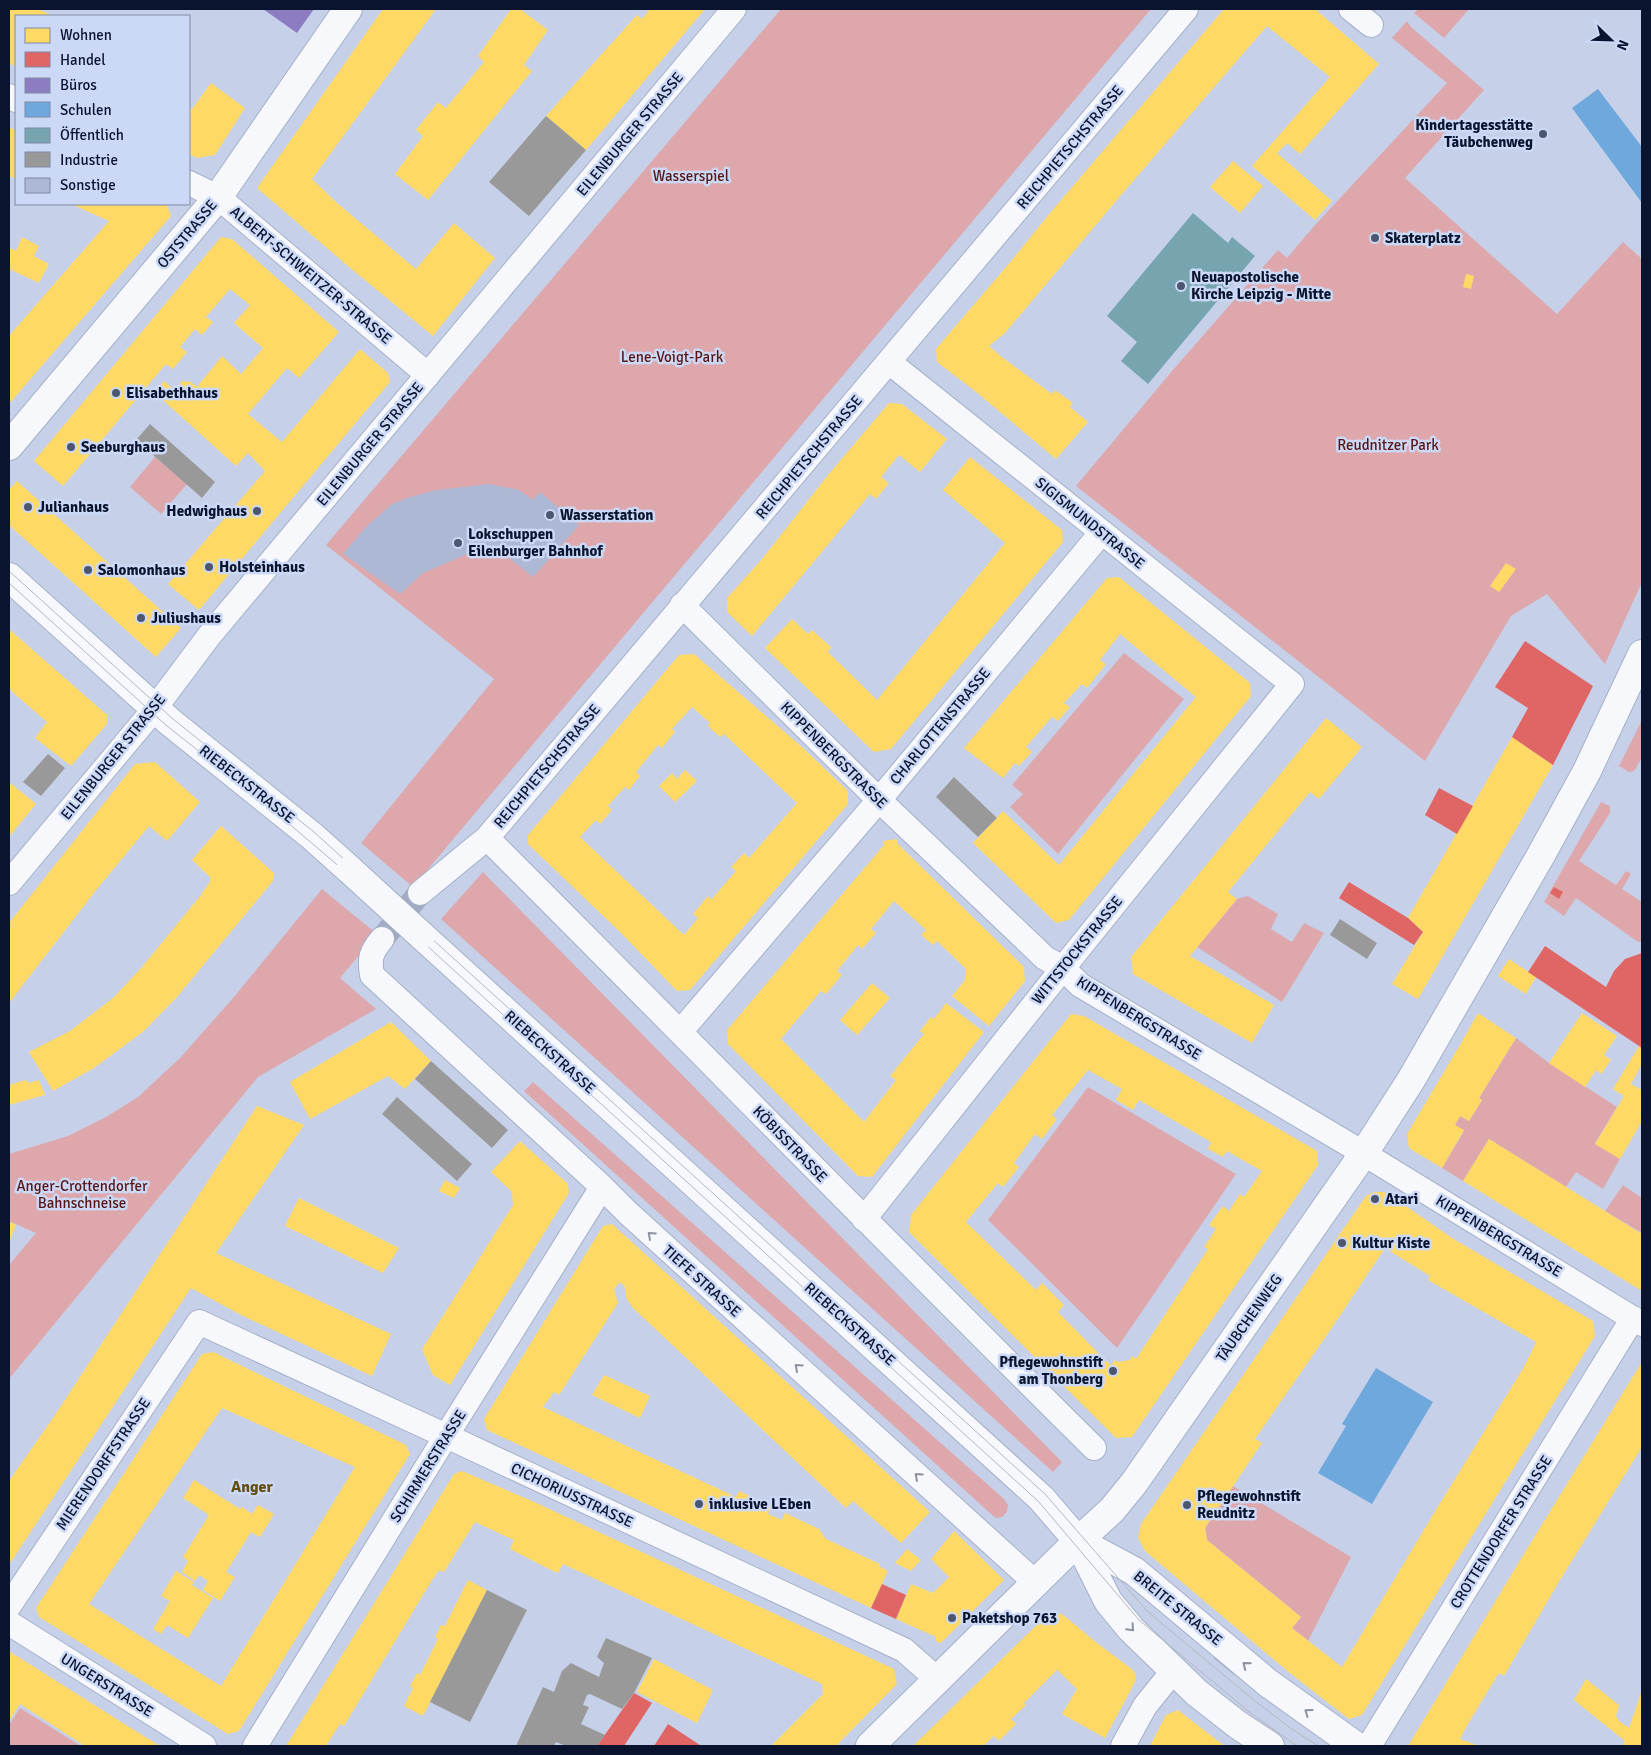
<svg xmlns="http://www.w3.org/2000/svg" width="1651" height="1755" font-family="Signika,sans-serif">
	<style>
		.green { fill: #dea7ac }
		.homes { fill: #ffd966; fill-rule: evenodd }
		.shops { fill: #e06666 }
		.offices { fill: #8e7cc3 }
		.schools { fill: #6fa8dc }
		.public { fill: #76a5af }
		.industry { fill: #999 }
		.building { fill: #adb8d4 }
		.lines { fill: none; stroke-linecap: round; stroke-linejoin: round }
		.minor-tunnel { stroke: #a1abc4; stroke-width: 24; stroke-dasharray: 24 12; stroke-linecap: butt }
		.minor-casing { stroke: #a5b0c8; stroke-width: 26 }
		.tertiary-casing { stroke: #a5b0c8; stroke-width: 30 }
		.secondary-casing { stroke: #a5b0c8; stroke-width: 30 }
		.minor { stroke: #f6f8fc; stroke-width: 24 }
		.tertiary { stroke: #f6f8fc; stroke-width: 28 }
		.secondary { stroke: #f6f8fc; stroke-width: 28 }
		.tram { stroke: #b3b7be; stroke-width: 1 }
		.secondary-bridge-casing { stroke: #a5b0c8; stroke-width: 30; stroke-linecap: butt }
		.secondary-bridge { stroke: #f6f8fc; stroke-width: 28 }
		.oneway { stroke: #8c919f }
		.poi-dot { fill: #4c566f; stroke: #cbd9f6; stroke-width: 2 }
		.labels { text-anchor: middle; stroke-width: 5; stroke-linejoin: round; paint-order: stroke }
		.poi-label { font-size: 15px; font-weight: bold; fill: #0b142e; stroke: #cbd9f6; text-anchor: start }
		.street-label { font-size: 15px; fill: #0b142e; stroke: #cbd9f6 }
		.park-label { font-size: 15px; fill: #581513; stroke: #cbd9f6 }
		.neighbourhood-label { font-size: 16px; font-weight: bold; fill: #624c10; stroke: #cbd9f6 }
	</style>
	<rect width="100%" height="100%" fill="#c6d1e9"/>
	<path class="green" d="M781,9h370l-738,878 -52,-44 133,-164 -168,-134z
		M1418,9h51l-25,29 -30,-25z
		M1407,21l4,6 73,63 -79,88 152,136 66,-72 19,17v323l-37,82 -58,-70 -36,22 -86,145 -349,-275 96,-115 106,-121 9,8 28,-33 132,-142 -55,-45z
		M155,457l32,27 -26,30 -31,-27z
		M1124,653l60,46 -126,155 -48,-47 13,-13 -11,-9z
		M1642,720v38l-8,13 -5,1 -10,-6z
		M1601,802l9,4v7l-31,48 37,24 10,-14 5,3 -9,15 20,13v39l-4,1 -62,-44 -12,18 -20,-14z
		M483,872l579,590 -9,10 -612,-553z
		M322,889l55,45 -37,44 36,31 -118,68 -249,302v-114l27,-32 -27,-12v-67l59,-18 38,-19 32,-20 42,-39 54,-61z
		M1248,896l30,18 -7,15 21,13 12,-19 20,10 -42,69 -85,-55 40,-48z
		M1516,1038l33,25 68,44 -22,36 25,16 -17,30 -27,-17 -10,15 -77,-48 -26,42 -21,-13 22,-37 -9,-6 5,-9 9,5 13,-21 -3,-2z
		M533,1082l471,417 4,6 -1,7 -5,5 -6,1 -5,-4 -467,-423z
		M1088,1087l148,87 -119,174 -129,-128z
		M1623,1185l19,13v35l-37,-22z
		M1233,1486l118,71 -43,84 -16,-13 9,-11 -94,-77 -2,-12z
		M20,1708l61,38h-72v-21z"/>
	<path class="homes" d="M9,9h29l15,7h-37v51l-7,-4z
		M383,9h53l-124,170 25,24 79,66 38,-46 41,35 -62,78 -84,-69 -92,-79z
		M511,9h9l28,21 -24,35 8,6 -104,129 -33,-26 28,-38 -7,-6 22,-28 8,6 38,-46 -6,-6z
		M650,9h55l-119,141 -40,-34 91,-101 5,4z
		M1224,9h91l64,55 -79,90 -13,-11 -10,10 55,48 -17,19 -63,-54 78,-89 -63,-51 -145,168 -117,139 -16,13 14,12 49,36 3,-4 18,13 -3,4 18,15 -32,37 -81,-68 -38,-29 -1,-13 76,-89 38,-47z
		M211,83l34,25 -30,47 -18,3 -8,-4v-47l3,2z
		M9,127l7,4v48l-7,-3z
		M1233,161l30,25 -23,27 -30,-26z
		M71,204h94l2,1 4,11 -162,188v-68l100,-115z
		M22,237l17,9 -5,10 15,8 -10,19 -30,-14v-21l7,3z
		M221,237l11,2 107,93 -40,46 -12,-10 -39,46 34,28 78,-93 28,24 2,9 -191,228 -31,-26 97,-113 -17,-18 -12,13 -82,-74 10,-11 11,9 7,-9 9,1 6,5 25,-31 19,18 22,-26 -29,-25 16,-18 -20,-16 -24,28 7,5 -11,13 -7,-6 -15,18 7,5 -14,17 -7,-5 -103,122 -29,-25z
		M1466,274l8,2 -3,13 -8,-2z
		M889,403l13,1 45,35 -27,33 -21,-17 -18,22 8,6 -13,16 -6,-5 -118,142 -25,-24v-14l35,-39 66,-84z
		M970,457l92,73 1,12 -172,207 -17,3 -109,-104 27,-29 16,15 4,-4 19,17 -3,5 49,48 128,-157 -62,-53z
		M17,481l164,147 -25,29 -147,-132v-35z
		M1506,563l10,6 -17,23 -9,-6z
		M1119,577l131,106 1,13 -182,224 -13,3 -83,-80 30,-32 56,54 137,-168 -76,-63 -20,26 6,4 -19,24 -5,-4 -18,19 6,4 -12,14 -6,-4 -26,30 6,5 -13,14 -4,-3 -12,15 -39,-30 143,-170z
		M9,629l98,86v9l-36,42 -36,-28 12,-16 -38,-33z
		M694,654l108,93 46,44v13l-158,186 -13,1 -56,-58 -93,-89v-9l151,-180zM692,707l18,16 -2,3 12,11 4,-3 73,69 -48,55 -5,-5 -13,14 5,4 -25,29 -3,-4 -15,18 5,4 -14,17 -104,-98 16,-17 4,4 12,-14 -4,-4 17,-19 4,3 11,-14 -4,-4 22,-27 4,3 13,-16 -3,-3z
		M1326,718l36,29 -43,52 -9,-7 -82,100 9,7 -47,57 84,49 -22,38 -119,-69 -2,-17z
		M1512,737l41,28 -135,234 -26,-15 31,-52 -15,-14z
		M155,762l45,40 -33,39 -18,-15 -52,63 -88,114v-80l126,-159z
		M685,770l12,11 -22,21 -16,-16 13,-13 5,6z
		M9,782l27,22 -27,33z
		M221,826l53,47 -1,8 -96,116 -33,34 -50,37 -41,23 -24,-39 41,-21 43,-33 29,-31 59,-72 5,4 -5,-5 9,-12v-5l-18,-17z
		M897,839v4l127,124 1,14 -36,45 -37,-30 13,-16v-12l-28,-27 -4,4 -12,-10 5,-5 -32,-29 -23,28 5,4 -14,16 -4,-4 -21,26 5,4 -16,19 -5,-3 -40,48 83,83 32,-42 -6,-4 34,-42 -4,-3 11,-14 3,2 12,-16 38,29 -112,145 -14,-1 -130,-132 -1,-14 157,-185 -1,-4z
		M1509,959l27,18 -10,17 -28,-18z
		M872,983l18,15 -33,37 -17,-15z
		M1478,1013l38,25 -37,60 3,2 -13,21 -9,-5 -5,9 9,5 -22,38 -33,-20 -2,-14 53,-89z
		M1582,1013l35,23 -13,19 7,5 -10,14 -5,-4 -11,17 -36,-24z
		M1071,1014l13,2 233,135 1,14 -186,272 -16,1 -207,-206 2,-17zM1088,1070l34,19 -6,11 17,10 6,-10 72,42 -3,7 15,8 4,-6 35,20 -18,26 -4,-3 -11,17 -6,-5 -14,19 7,4 -12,18 4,2 -72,110 -4,-3 -2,4 -12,2 -3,-2 -4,6 -53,-54 6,-7 -22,-22 -6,7 -70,-68 32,-39 5,4 16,-20 -5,-4 21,-29 7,5 15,-20 -5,-4z
		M391,1022l40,39 -26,28 -17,-13 -78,43 -20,-37z
		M1639,1046l3,2v16l-11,20 11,6v19l-2,4 2,2v6l-22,38 -25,-15 29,-48 -11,-7z
		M26,1080l2,3 11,-3 6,15 -36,10v-20z
		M257,1106l47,19 -88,128 175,81 -19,42 -129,-60 -52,-28 -182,277v-84l46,-66z
		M1489,1139l153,95v57l-179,-110z
		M520,1141l48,43 1,9 -119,192 -17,-10 -11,-26 91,-144 -1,-13 -21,-20z
		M445,1180l15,8 -6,10 -15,-7z
		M1374,1192h9l7,3 62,43 141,83 2,15 -233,379 -13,4 -58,-45 -146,-123 -7,-13 3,-14 225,-328zM1385,1248l45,28 -2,4 108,62 -12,25 -90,146 -92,154 -50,-39 9,-11 -94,-77 -2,-12 57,-85 -7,-4 76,-110z
		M299,1198l100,50 -16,25 -98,-47z
		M9,1221l7,4 -7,17z
		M612,1224l318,288 -29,31 -48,-42 -7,7 -213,-200 -7,-10 -1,-11 -5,-5 -6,7 4,14 -9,14 -50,78 -5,-3 -11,15 193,90 3,-6 32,15 -3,8 14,6 3,-7 34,16 7,10 54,25 -1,2 9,5 -17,37 -384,-178 -3,-11 119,-193z
		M213,1352l193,93 4,9 -171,277 -11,3 -189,-117 -3,-9 166,-254zM222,1408l133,59 -134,219 -132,-82z
		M1642,1364v83l-85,138 -53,91 -5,-3 -30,49 -9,17 19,7h-71l111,-184 121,-197z
		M604,1375l46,21 -10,22 -48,-23z
		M462,1471l70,30 362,168 3,15 -61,62h-65l52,-52 -1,-10 -259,-120 -5,9 -7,-3 -41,-21 4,-9 -39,-18 -31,50 -5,-2 -10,15 -85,141 -4,-2 -14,22h-40l168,-272z
		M194,1480l46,29 2,-2 10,7 6,-9 16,9 -14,23 -9,-5 -13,21 -12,19 9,5 -15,24 -17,-11 5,-9 -9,-6 -4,6 -13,-9 6,-11 -5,-4 26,-42 -26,-17z
		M954,1531l50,49 -62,62 -3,1 -3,-2v-4l-40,-18 15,-35 22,9 16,-16 -18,-18z
		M907,1549l14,11 -10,11 -16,-8z
		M176,1571l18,11 -2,3 21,13 -25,40 -21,-13 -6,9 -8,-5 17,-28 -9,-5z
		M468,1580l19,10 -64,126 -19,-10 9,-18 -3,-2 7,-13 3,2 18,-36 -3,-2 6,-12 4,1z
		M1056,1613l6,1 35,29 36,27 3,6 -1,6 -30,56 -43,-24 15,-25 -20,-19 -33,33 2,2 -15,14 5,5 -17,17 -5,-5 -11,10h-70l135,-132z
		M9,1651l117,74 34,21h-75l-65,-42 -11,17z
		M654,1659l59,31 -16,33 -60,-31z
		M1586,1679l33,26 -3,11 3,5 10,7 13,-38v56h-19l2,-5 -51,-41z
		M1178,1710l44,34 2,2h-74l16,-31z"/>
	<path class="shops" d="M1525,641l68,45 -40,79 -41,-28 16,-29 -33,-21z
		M1439,788l34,18 -16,28 -32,-19z
		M1349,882l59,36 15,14 -9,13 -75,-47z
		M1554,887l9,5 -4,7 -9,-6z
		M1545,946l61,41 8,-16 11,-12 17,-6v95l-114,-76z
		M882,1584l24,11 -10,24 -25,-11z
		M634,1693l18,10 -28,43h-27z
		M668,1724l32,21 -1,1h-45z"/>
	<path class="offices" d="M263,9h51l-17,24z"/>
	<path class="schools" d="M1598,89l44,58v56l-70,-95z
		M1376,1368l57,34 -61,102 -54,-31 28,-47 -4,-2z"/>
	<path class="public" d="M1193,213l35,30 4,-6 23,19 -107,128 -27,-23 16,-19 -30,-26z"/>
	<path class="industry" d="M546,116l40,34 -57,66 -40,-34z
		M150,424l65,58 -13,16 -66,-58z
		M48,754l17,14 -24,28 -18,-14z
		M954,777l43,41 -19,19 -42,-40z
		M1340,919l37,24 -10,16 -37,-24z
		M431,1061l77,69 -16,18 -77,-69z
		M397,1097l75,67 -15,17 -75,-67z
		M487,1590l40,20 -57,112 -40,-20z
		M606,1638l46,20 -18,35 -12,16 -32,-15 -3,1 -4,10 6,2 -8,17 24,11 -8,11h-31l-10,-4 -2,4h-38l27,-59 11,5 8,-21 9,-8 28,14 5,-14 -7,-6z"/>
	<path class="building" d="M489,484l30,6 14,10 7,-8 39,33 -46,52 -25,-20 -19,-2h-24l-42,18 -23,21 -57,-40 23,-27 26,-23 18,-7 27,-7z
		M1217,1652l21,17 -4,6 -21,-17z"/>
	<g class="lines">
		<path class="minor-tunnel" d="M382,939l38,-46"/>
		<g class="minor-casing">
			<path id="minor" d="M1351,9l20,16
				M9,96l7,4
				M189,183l29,14 210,178
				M682,605l197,195 166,158 18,10 17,17 268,159 294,180
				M487,838c203,203 403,408 607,610
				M9,883l143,-171 57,-76 525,-627
				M420,893l67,-55 699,-829
				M382,939c-11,13 -13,19 -10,36l227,209 29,29 409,371
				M680,1032l199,-232 223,-268
				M864,1219l199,-251 229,-284 -403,-322
				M9,1606l190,-284 256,118 449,210 34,30
				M9,1623l195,123
				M255,1746l191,-310 156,-249
				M1123,1746l22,-40 29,-36
				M1369,1746l264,-428"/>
		</g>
		<g class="tertiary-casing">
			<path id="tertiary" d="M9,446l209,-249 130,-188
				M870,1746l208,-205 34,-31 22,-27 230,-330 47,-73 130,-225 46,-84 55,-117"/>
		</g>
		<g class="secondary-casing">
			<path id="secondary" d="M9,577l161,145 142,114 38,34
				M421,935l620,563 37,43 30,60 23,28 66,64 41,32 32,21
				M1078,1541l56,30 134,112 88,63"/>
		</g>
		<use href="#minor" class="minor"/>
		<use href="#tertiary" class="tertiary"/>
		<use href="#secondary" class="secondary"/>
		<path class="tram" d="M9,571l164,148 141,113 731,662 102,117 108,90 34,26 29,19
			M9,583l158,143 100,79 81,69 635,577 55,50 101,119 109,91 49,35"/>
		<g class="secondary-bridge-casing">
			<path id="secondary-bridge" d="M350,870l71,65"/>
		</g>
		<use href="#secondary-bridge" class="secondary-bridge"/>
	</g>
	<defs><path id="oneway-chevron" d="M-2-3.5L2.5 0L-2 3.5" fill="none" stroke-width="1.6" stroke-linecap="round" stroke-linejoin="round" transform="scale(1.25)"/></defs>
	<g class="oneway">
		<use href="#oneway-chevron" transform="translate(651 1235) rotate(-138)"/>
		<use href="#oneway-chevron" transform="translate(798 1367) rotate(-138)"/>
		<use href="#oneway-chevron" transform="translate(918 1476) rotate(-138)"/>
		<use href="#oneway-chevron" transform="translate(1131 1628) rotate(47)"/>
		<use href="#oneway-chevron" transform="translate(1246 1665) rotate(-141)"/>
		<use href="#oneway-chevron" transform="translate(1308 1712) rotate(-144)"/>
	</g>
	<g class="poi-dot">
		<circle cx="1543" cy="134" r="5"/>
		<circle cx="1375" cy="238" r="5"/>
		<circle cx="1181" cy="286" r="5"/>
		<circle cx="116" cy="393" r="5"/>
		<circle cx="71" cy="447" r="5"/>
		<circle cx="28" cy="507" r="5"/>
		<circle cx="257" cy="511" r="5"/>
		<circle cx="550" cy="515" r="5"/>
		<circle cx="458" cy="543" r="5"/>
		<circle cx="209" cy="567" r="5"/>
		<circle cx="88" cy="570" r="5"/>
		<circle cx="141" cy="618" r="5"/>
		<circle cx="1375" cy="1199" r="5"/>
		<circle cx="1342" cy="1243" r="5"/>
		<circle cx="1113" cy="1371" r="5"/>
		<circle cx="699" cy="1504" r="5"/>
		<circle cx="1187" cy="1505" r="5"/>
		<circle cx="952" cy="1618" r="5"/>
	</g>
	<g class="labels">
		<g class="poi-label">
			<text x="1533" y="130" text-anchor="end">Kindertagesstätte<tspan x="1533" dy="17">Täubchenweg</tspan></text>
			<text x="1385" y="243">Skaterplatz</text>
			<text x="1191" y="282">Neuapostolische<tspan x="1191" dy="17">Kirche Leipzig - Mitte</tspan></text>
			<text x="126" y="398">Elisabethhaus</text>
			<text x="81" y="452">Seeburghaus</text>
			<text x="38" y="512">Julianhaus</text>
			<text x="247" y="516" text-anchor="end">Hedwighaus</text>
			<text x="560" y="520">Wasserstation</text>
			<text x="468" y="539">Lokschuppen<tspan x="468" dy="17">Eilenburger Bahnhof</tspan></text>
			<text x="219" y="572">Holsteinhaus</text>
			<text x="98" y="575">Salomonhaus</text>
			<text x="151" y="623">Juliushaus</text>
			<text x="1385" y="1204">Atari</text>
			<text x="1352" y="1248">Kultur Kiste</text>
			<text x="1103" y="1367" text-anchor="end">Pflegewohnstift<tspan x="1103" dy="17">am Thonberg</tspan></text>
			<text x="1197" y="1501">Pflegewohnstift<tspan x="1197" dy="17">Reudnitz</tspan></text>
			<text x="709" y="1509">inklusive LEben</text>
			<text x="962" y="1623">Paketshop 763</text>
		</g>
		<g class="street-label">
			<text transform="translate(630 134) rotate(-50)" y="5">EILENBURGER STRASSE</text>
			<text transform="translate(1070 147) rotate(-50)" y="5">REICHPIETSCHSTRASSE</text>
			<text transform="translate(187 234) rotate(-50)" y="5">OSTSTRASSE</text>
			<text transform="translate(311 275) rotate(40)" y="5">ALBERT-SCHWEITZER-STRASSE</text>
			<text transform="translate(370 444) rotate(-50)" y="5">EILENBURGER STRASSE</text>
			<text transform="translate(809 457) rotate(-50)" y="5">REICHPIETSCHSTRASSE</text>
			<text transform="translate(1090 523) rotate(39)" y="5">SIGISMUNDSTRASSE</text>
			<text transform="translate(940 726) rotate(-50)" y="5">CHARLOTTENSTRASSE</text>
			<text transform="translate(834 755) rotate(45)" y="5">KIPPENBERGSTRASSE</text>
			<text transform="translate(113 757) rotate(-51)" y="5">EILENBURGER STRASSE</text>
			<text transform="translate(547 766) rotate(-50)" y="5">REICHPIETSCHSTRASSE</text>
			<text transform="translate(247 784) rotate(38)" y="5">RIEBECKSTRASSE</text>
			<text transform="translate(1077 950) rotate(-51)" y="5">WITTSTOCKSTRASSE</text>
			<text transform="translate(1139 1018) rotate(32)" y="5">KIPPENBERGSTRASSE</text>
			<text transform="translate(550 1052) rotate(42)" y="5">RIEBECKSTRASSE</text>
			<text transform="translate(790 1144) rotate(46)" y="5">KÖBISSTRASSE</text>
			<text transform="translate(1499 1236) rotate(31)" y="5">KIPPENBERGSTRASSE</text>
			<text transform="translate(702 1281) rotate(42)" y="5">TIEFE STRASSE</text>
			<text transform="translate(1249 1318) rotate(-55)" y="5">TÄUBCHENWEG</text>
			<text transform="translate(850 1324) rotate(42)" y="5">RIEBECKSTRASSE</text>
			<text transform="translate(103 1464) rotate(-56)" y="5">MIERENDORFFSTRASSE</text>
			<text transform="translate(428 1466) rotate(-58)" y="5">SCHIRMERSTRASSE</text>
			<text transform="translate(572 1495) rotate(25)" y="5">CICHORIUSSTRASSE</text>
			<text transform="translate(1501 1532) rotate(-58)" y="5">CROTTENDORFER STRASSE</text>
			<text transform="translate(1178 1608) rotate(39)" y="5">BREITE STRASSE</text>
			<text transform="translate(107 1685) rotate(32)" y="5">UNGERSTRASSE</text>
		</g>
		<g class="park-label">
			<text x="691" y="181">Wasserspiel</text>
			<text x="672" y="362">Lene-Voigt-Park</text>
			<text x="1388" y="450">Reudnitzer Park</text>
			<text x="82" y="1191">Anger-Crottendorfer<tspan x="82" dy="17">Bahnschneise</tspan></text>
		</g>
		<g class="neighbourhood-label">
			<text x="252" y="1492">Anger</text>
		</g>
	</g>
	<rect width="1651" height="1755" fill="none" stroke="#0b142e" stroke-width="20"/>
	<rect x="15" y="15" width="175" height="190" fill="#cbd9f6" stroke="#7e8aa6"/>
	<rect x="25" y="28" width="25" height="15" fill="#ffd966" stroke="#7e8aa6"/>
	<text x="60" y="40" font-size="15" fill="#0b142e">Wohnen</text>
	<rect x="25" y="52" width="25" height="15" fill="#e06666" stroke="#7e8aa6"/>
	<text x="60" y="65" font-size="15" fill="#0b142e">Handel</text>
	<rect x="25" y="78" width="25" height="15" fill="#8e7cc3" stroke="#7e8aa6"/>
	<text x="60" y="90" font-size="15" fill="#0b142e">Büros</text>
	<rect x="25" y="102" width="25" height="15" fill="#6fa8dc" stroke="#7e8aa6"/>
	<text x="60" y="115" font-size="15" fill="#0b142e">Schulen</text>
	<rect x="25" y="128" width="25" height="15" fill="#76a5af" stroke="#7e8aa6"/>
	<text x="60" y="140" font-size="15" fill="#0b142e">Öffentlich</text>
	<rect x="25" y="152" width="25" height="15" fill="#999999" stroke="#7e8aa6"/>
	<text x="60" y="165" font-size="15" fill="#0b142e">Industrie</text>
	<rect x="25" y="178" width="25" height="15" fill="#adb8d4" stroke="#7e8aa6"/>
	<text x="60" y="190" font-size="15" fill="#0b142e">Sonstige</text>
	<g transform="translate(1611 40) rotate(113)" stroke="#cbd9f6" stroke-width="4" paint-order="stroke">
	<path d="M0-4L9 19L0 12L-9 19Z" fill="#0b142e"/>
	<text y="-8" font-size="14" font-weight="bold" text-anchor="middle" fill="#0b142e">N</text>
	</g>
</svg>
